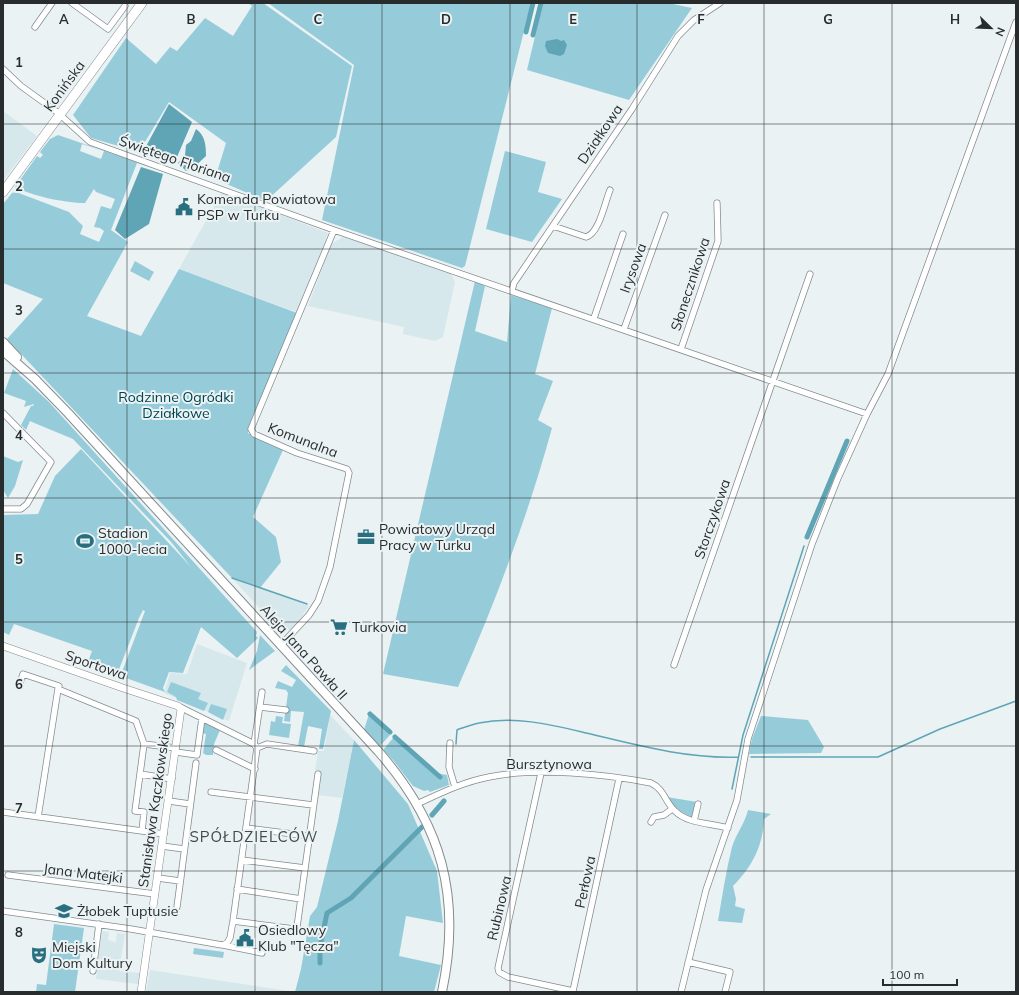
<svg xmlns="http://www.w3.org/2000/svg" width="1019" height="995" font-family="Mulish,sans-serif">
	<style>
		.built { fill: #d7e8ec }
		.green { fill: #96ccda; fill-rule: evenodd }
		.water { fill: #5fa5b6 }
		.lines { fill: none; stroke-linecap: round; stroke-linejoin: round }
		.stream { stroke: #5fa5b6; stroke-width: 1.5 }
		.canal { stroke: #5fa5b6; stroke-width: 5 }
		.minor-casing { stroke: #848c8e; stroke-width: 7 }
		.tertiary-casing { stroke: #848c8e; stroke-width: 8 }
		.secondary-casing { stroke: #848c8e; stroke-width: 10 }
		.primary-casing { stroke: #848c8e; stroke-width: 10 }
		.minor { stroke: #fff; stroke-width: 5.5 }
		.tertiary { stroke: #fff; stroke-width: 7 }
		.secondary { stroke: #fff; stroke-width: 8 }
		.primary { stroke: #fff; stroke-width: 9 }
		.grid { fill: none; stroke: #282c2c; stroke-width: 1; stroke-opacity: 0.55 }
		.labels { text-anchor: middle; stroke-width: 4; stroke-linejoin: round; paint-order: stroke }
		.street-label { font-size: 14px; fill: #282c2c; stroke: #eaf2f4 }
		.poi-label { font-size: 14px; fill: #282c2c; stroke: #eaf2f4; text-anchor: start }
		.park-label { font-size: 14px; fill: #00424f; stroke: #eaf2f4 }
		.neighbourhood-label { font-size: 15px; letter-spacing: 1px; fill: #444a4c; stroke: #eaf2f4 }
		.grid-label { font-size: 13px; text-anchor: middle; font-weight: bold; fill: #282c2c; stroke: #eaf2f4; stroke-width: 4; stroke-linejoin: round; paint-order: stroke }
	</style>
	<rect width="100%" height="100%" fill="#eaf2f4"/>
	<path class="built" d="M3,111l34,25 -34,45z
		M222,192l106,41 -29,80 -120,-44z
		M343,237l107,35 5,10 -12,55 -8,4 -32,-7 1,-7 -96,-21 23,-62z
		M231,577l78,29 -18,26 -2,-3 -6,5z
		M197,644l50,19 -18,58 -65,-28 6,-20 17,1z
		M330,715l24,25 -12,58 -24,-3 3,-24 -6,-1 3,-19h6z
		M102,931l7,1 -1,8 8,2 1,-9 8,1 -6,37 21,2 -2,11 -42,-5z
		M150,970l145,22h-149z"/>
	<path class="green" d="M248,3h15l89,63 -16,71 -70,64 -51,-22 11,-36 -57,-41 -30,50 -48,-14 -18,-23 53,-77 30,26 14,-17 7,4 28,-33 28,18 19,-30z
		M268,3h263l-66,263 -3,2 -140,-48 32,-155z
		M543,3h125l24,5 -63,92 -102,-30z
		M58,135l111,38 -32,-10 -26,67 17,12 -41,74 54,20 38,-67 118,44 -49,120 35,17 -30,67 23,20 5,25 -21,26 -29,-11 -224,-238 36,-40 -40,-16v-79l9,-11 4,-1 53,20 14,14 -3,8 19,8 5,-11 -4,-3 -6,-1 7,-21 10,3 4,-10 -19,-7 -2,-3 -9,14c-20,0 -53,-7 -70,-16l22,-31 3,2 3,-3 -3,-3 10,-13zM82,144l22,7 -3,8 -21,-8z
		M505,151l41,11 -8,30 24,7 -30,43 -46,-13z
		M135,261l19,11 -5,9 -19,-10z
		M475,281l10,5 -10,45 32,11 4,-47 41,13 -17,66 18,7 -15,39 14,8c-24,88 -57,175 -94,259l-75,-13z
		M13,369l36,33 208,230 -1,4 2,2 -21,20 -36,-31 -18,46 -14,-1 -6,16 2,4 -39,-14 1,-4 -5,-2 23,-61 -2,-1 -4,8 -21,54 -30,-10 4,-11 -78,-27 -5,11 -6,-3v-117l35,-1 17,-38 26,-27 110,118 -19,-24 -99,-104 -41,-17 -2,-1 -4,9 -5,-5 10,-19h2l1,-2 -10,3 2,-6 -22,-8z
		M3,456l15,6 5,-2 -8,26 -7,12 -5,-8z
		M260,635l15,16 -26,19 8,-19z
		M286,665l45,46 -8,38h-4l3,-20 -14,-3 -4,21 -6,-1 6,-34 -13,-1 -1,11 -6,-1 4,-28 -2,-3 -11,-2 3,-7 14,6 4,-7 -15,-9z
		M171,682l30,11 -3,6 10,4 -4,8 -27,-11 -1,-3 -9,-5z
		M211,704l16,5 -4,11 -15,-8z
		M369,714l21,21 -10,11 -16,-16z
		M276,716l7,1 -1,6 9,1 -2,14 -20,-3 2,-14 4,1z
		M761,716l47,4 16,27 -3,6 -72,1 3,-15z
		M204,722l16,8 -6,14 -1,11h-7l-3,-2 3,-19 -4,-1z
		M394,737l42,36 11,2 2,10 -19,7 -2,-2 -4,1 -11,-5 -20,-26 -10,-10z
		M354,740l54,64 29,67 6,52 -37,-7 -7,40 42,9 -7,27h-139l6,-23 9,-53 7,-9 21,-86z
		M667,797l30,5 -4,15c-12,-4 -19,-10 -26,-20z
		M748,810l23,4 -7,5c-1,27 -12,48 -31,67l3,13 -1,7 10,3 -3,14 -24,-2c4,-24 8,-50 14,-74 4,-13 13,-24 16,-37z
		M54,924l30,4 -9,64h-39l1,-8 9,1z
		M194,948l30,4 -1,6 -30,-4z"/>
	<path class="water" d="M557,39l4,2 3,-1 3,5 -3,9 -4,2 -12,-3 -3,-7 1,-5z
		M169,104l23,18 -18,42 -30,-14z
		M196,129c9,6 10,16 10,27l-15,14 -5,1 -8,-8 7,-8 1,-10 5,-4z
		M141,167l22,7 -14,50 -24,15 -10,-9z"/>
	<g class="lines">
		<path class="stream" d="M232,578l75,26
			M456,744l1,-14 2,-1c7,-2 14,-5 20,-6 35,-7 70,1 103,9 51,12 103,27 156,25
			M751,757h127l62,-28 76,-28
			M732,789l11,-54 61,-189"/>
		<path class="canal" d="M526,32l7,-29
			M533,35l8,-32
			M807,537l40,-96
			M370,714l20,18
			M395,737l45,40
			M432,815l12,-14
			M320,963v-16l7,-34 24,-15 71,-71"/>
		<g class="minor-casing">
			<path id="minor" d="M72,3l36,26 17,-23
				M35,27l17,-24
				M3,69l18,17 36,26 33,30 244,88 533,184 21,-40 128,-352
				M553,226l33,11c13,-3 19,-35 24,-47
				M512,290l2,-7 118,-174 46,-73 16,-16 26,-17
				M594,318l29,-84
				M624,329l41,-114
				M681,349l37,-108 -1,-38
				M3,413l48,49 -24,42 -6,5h-18
				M280,646l29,-31 9,-14 12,-34 19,-94 -2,-4 -50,-16 -43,-19 -3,-5 83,-199
				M674,665l136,-391
				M19,686l4,-12 36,12 -1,3
				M260,707l26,3
				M450,743l-1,24 6,20
				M254,744l8,-52
				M257,748l10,-4 47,7
				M216,750l39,19
				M176,752l21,3 5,-37
				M541,773l-43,195 1,4 9,5 65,14 46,-212
				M140,774l32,5
				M211,792l102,13
				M169,801l21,3
				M417,804c24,-11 46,-22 72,-27 47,-10 115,-3 162,6 13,6 14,19 24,28 13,13 36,12 53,17
				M3,812l161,22
				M38,817l20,-128 78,32 8,23 32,4
				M694,821l4,-17
				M651,822l3,-5 10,-2 8,-6
				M246,828l63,8
				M142,831l2,-19 -9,-1 9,-67
				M162,846l22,3
				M242,860l63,8
				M8,875l147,19
				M158,878l22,3
				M237,889l64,10
				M177,907l19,-144
				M3,911l128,18 91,16 5,-2 3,-5 3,-17 24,-173 -3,-4 -74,-37
				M233,921l61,8 3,-2 21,-153
				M223,945l39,8
				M688,962l42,10 -5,20
				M93,971l6,-47
				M681,992l25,-102 31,-90 11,-61 64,-195 26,-66 29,-64"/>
		</g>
		<g class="tertiary-casing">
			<path id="tertiary" d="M3,646l120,42 55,18 3,3 -40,283"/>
		</g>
		<g class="secondary-casing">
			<path id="secondary" d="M3,342l14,15
				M3,351l32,28 33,34 310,338c64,73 84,146 64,241"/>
		</g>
		<g class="primary-casing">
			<path id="primary" d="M3,192l139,-189"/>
		</g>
		<use href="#minor" class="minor"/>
		<use href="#tertiary" class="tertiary"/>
		<use href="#secondary" class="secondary"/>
		<use href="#primary" class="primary"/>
	</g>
	<path class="grid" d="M127,3v989M255,3v989M382,3v989M510,3v989M637,3v989M764,3v989M892,3v989M3,124h1013M3,249h1013M3,373h1013M3,498h1013M3,622h1013M3,746h1013M3,871h1013"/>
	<defs>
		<g id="civic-bare" transform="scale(1.38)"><path d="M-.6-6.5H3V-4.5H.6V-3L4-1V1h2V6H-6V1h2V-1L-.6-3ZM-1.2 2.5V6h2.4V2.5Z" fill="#2a6f7f" stroke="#eaf2f4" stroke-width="2.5" paint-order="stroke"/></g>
		<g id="office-bare" transform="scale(1.38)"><path d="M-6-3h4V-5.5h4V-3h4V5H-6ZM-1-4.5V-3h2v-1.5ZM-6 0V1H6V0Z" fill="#2a6f7f" stroke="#eaf2f4" stroke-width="2.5" paint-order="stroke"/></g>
		<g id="stadium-bare" transform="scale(1.38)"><path d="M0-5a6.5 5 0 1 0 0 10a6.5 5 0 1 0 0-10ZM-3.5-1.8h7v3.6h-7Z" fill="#2a6f7f" stroke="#eaf2f4" stroke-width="2.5" paint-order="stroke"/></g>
		<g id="supermarket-bare" transform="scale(1.38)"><path d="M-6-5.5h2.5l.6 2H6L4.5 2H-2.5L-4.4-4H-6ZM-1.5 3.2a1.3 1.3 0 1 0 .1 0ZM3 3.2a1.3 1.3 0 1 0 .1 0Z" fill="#2a6f7f" stroke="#eaf2f4" stroke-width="2.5" paint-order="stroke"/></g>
		<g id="school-bare" transform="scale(1.38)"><path d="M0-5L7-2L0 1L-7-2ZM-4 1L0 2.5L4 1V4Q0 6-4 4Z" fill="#2a6f7f" stroke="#eaf2f4" stroke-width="2.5" paint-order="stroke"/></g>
		<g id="theatre-bare" transform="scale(1.38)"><path d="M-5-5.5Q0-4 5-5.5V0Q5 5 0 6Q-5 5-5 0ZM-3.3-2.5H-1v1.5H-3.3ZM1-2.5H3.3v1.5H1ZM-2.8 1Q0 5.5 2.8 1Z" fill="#2a6f7f" stroke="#eaf2f4" stroke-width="2.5" paint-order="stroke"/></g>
	</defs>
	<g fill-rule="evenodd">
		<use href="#civic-bare" x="184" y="207"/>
		<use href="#office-bare" x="366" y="537"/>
		<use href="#stadium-bare" x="85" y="541"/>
		<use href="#supermarket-bare" x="339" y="627"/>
		<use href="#school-bare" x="64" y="911"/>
		<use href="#civic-bare" x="245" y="938"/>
		<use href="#theatre-bare" x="39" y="955"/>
	</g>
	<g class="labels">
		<g class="street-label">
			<text transform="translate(64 86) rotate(-54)" y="5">Konińska</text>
			<text transform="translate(600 134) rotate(-56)" y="5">Działkowa</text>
			<text transform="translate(175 159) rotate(19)" y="5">Świętego Floriana</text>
			<text transform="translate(633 268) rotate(-70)" y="5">Irysowa</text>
			<text transform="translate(690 284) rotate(-72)" y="5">Słonecznikowa</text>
			<text transform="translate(303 440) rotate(21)" y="5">Komunalna</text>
			<text transform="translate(712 519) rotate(-71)" y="5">Storczykowa</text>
			<text transform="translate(304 652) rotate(48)" y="5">Aleja Jana Pawła II</text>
			<text transform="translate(96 665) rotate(19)" y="5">Sportowa</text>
			<text x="549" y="769">Bursztynowa</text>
			<text transform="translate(155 800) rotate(-82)" y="5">Stanisława Kączkowskiego</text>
			<text transform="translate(83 873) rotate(7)" y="5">Jana Matejki</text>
			<text transform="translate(585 882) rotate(-78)" y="5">Perłowa</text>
			<text transform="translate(499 908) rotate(-77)" y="5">Rubinowa</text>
		</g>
		<g class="poi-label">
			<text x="197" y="204">Komenda Powiatowa<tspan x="197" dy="16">PSP w Turku</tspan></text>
			<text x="379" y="534">Powiatowy Urząd<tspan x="379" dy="16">Pracy w Turku</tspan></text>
			<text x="98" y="538">Stadion<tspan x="98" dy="16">1000-lecia</tspan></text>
			<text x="352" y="632">Turkovia</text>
			<text x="77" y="916">Żłobek Tuptusie</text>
			<text x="258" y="935">Osiedlowy<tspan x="258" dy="16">Klub "Tęcza"</tspan></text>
			<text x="52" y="952">Miejski<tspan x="52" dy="16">Dom Kultury</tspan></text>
		</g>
		<g class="park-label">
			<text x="176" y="402">Rodzinne Ogródki<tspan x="176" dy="16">Działkowe</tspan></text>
		</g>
		<g class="neighbourhood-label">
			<text x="254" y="842">SPÓŁDZIELCÓW</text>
		</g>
	</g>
	<g class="grid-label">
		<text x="64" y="24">A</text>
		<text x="191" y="24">B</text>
		<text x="318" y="24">C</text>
		<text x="446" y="24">D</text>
		<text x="573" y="24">E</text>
		<text x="701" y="24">F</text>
		<text x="828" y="24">G</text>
		<text x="955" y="24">H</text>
		<text x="19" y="67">1</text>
		<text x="19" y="191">2</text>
		<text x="19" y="315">3</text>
		<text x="19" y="440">4</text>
		<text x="19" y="564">5</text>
		<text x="19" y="689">6</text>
		<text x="19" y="813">7</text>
		<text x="19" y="937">8</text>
	</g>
	<rect width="1019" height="995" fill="none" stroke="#282c2c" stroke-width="8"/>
	<g transform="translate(991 28) rotate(113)" stroke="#eaf2f4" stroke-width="3" paint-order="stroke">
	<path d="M0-3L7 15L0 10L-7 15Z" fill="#282c2c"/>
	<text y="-6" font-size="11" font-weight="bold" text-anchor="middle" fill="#282c2c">N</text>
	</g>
	<path d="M883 979v6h74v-6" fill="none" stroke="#282c2c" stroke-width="2"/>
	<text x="889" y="979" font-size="12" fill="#282c2c" stroke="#eaf2f4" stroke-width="3" paint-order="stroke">100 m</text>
</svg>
